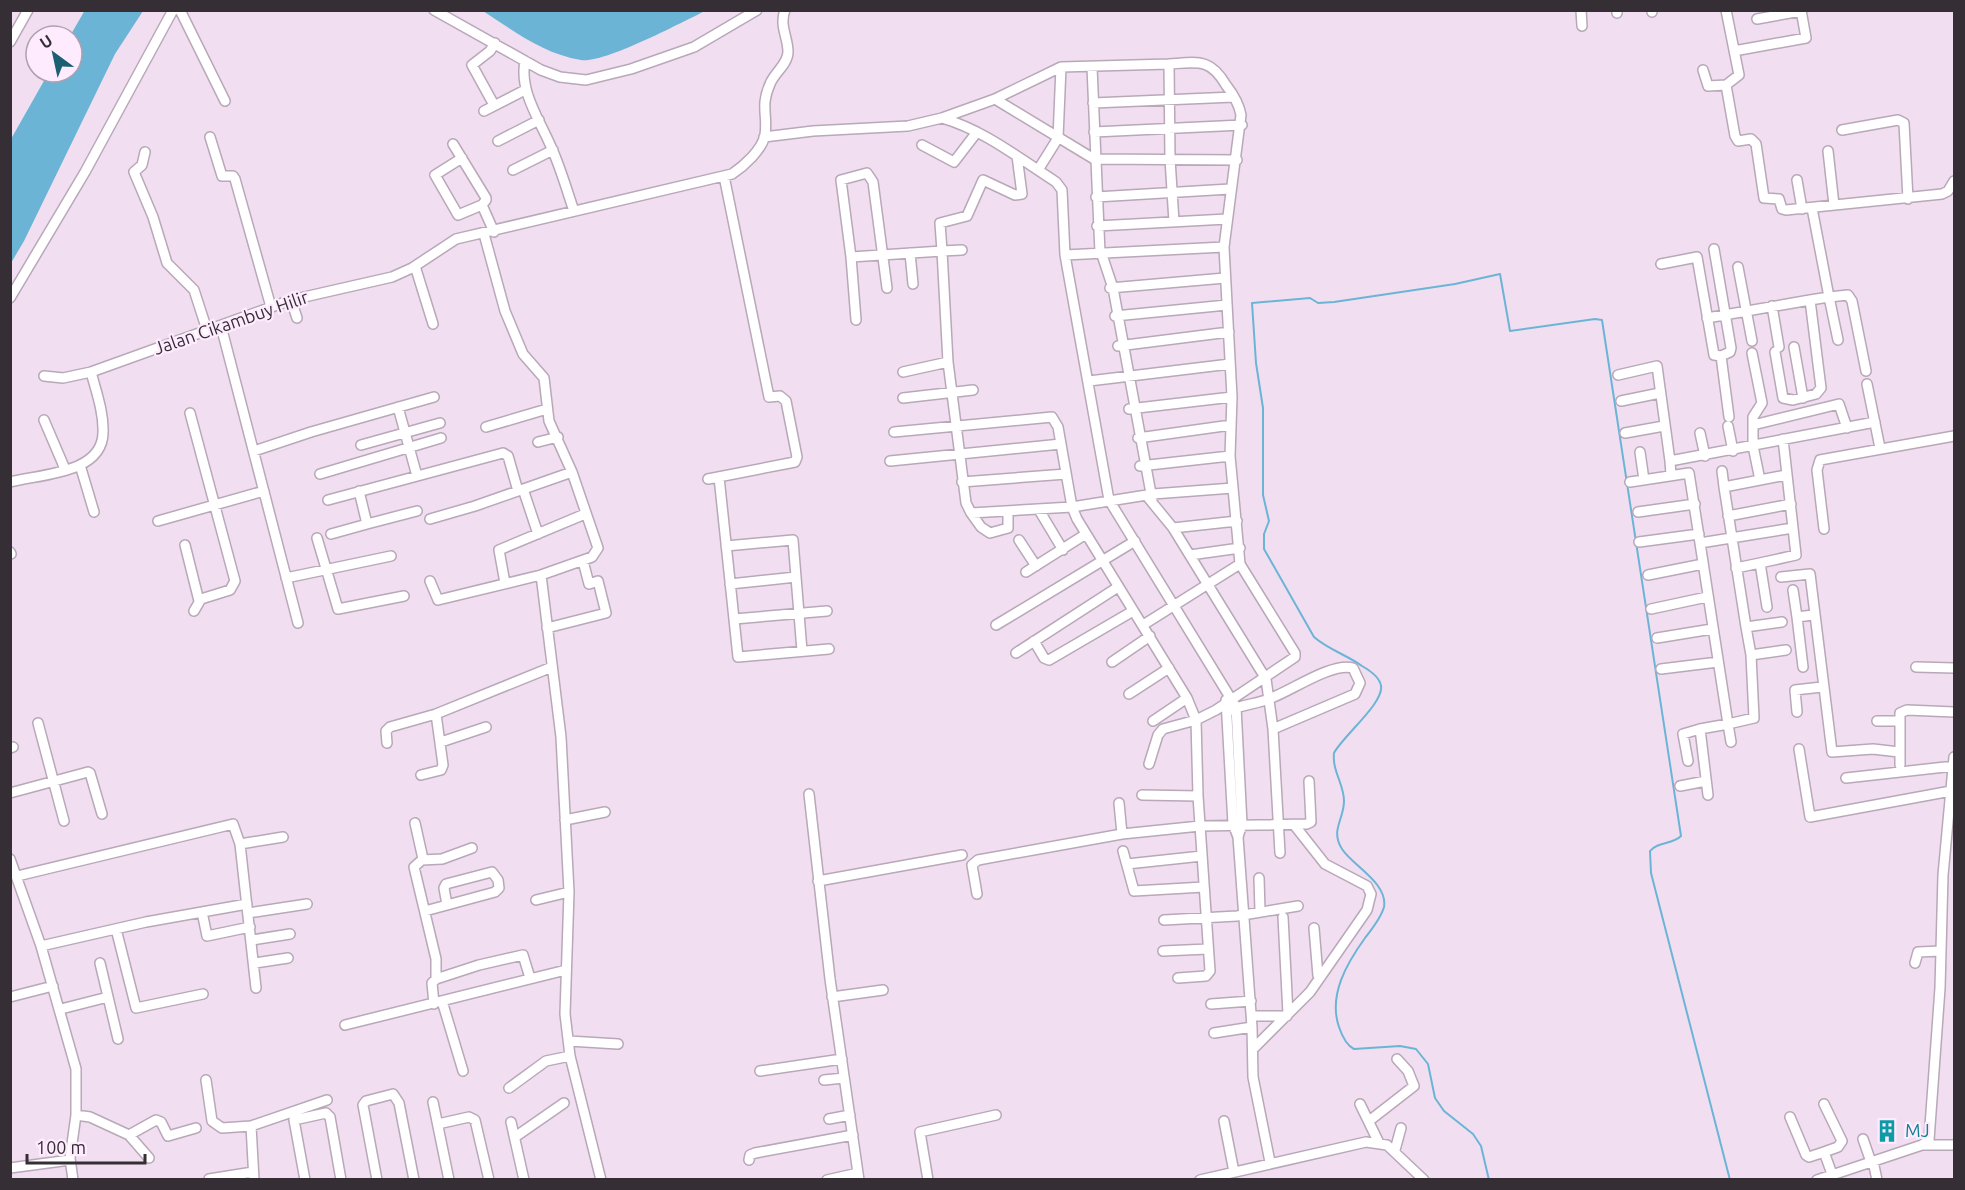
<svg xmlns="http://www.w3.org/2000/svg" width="1965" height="1190" font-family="Ubuntu,sans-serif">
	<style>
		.water { fill: #6cb4d6 }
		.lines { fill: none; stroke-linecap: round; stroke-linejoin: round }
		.stream { stroke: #6cb4d6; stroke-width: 2 }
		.minor-casing { stroke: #b8a8b8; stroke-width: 12 }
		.minor { stroke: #fff; stroke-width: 9 }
		.labels { text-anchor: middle; stroke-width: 4.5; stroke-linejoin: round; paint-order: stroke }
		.street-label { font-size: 18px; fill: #352e35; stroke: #feecfe }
		.culture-label { font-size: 18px; fill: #0d838f; stroke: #feecfe; text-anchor: start }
	</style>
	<rect width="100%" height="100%" fill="#f1dff1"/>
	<path class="water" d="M85,10l58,1 -28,43 -91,187 -13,22v-124l38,-67h23l-2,-36z
		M483,11h222c-23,11 -101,53 -124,49 -38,-6 -67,-29 -98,-49z"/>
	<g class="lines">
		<path class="stream" d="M1489,1180l-8,-34 -8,-12 -29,-23 -9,-13 -7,-34 -12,-15 -16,-3 -46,3c-8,-4 -12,-13 -15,-22 -11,-32 8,-64 26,-89 7,-9 16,-20 19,-31 4,-24 -31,-41 -42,-58 -12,-19 2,-29 2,-48 0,-17 -12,-30 -10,-48 9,-17 50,-50 47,-67 -1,-8 -12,-16 -19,-20 -15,-11 -33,-16 -48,-29l-50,-88v-15l5,-13 -6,-26v-87l-7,-45 -4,-60 58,-5 8,5 16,-1 121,-18 45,-10 10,57 85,-12 7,1 79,516c-9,9 -23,5 -31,15l1,22 79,307"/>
		<g class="minor-casing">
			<path id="minor" d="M180,10l45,91
				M434,10l107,60 19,7 26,3 45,-11 63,-22 63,-37
				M1581,10l1,16
				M1617,10v3
				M1652,10v2
				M1726,10l13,65 -13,10 9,51 3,5 13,-2 5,5 8,54 15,1 3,10 4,1 156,-16 6,-3 6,-10
				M1757,19l44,-8
				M10,42l18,-32
				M1734,51l72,-13 -5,-28
				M525,61c-6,31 15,59 27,88 9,20 15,42 22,62
				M1169,64c29,-2 41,-6 57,21 7,9 13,19 15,30l-17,132 8,150 -2,59 3,32
				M1092,67l8,186
				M1703,70l5,16 18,-1
				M995,99l99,60 143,1
				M1093,103l141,-6
				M494,105l-22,-40 18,-14 5,-8
				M484,111l41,-21
				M942,118c42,12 78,41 114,64l6,8 3,65 44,245 127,207 6,117 -4,13
				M1842,130l56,-10 6,3 4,76
				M1094,132l148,-7
				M210,137l12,39h11l2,3 36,128
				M764,137l49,-6 95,-5 34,-8 53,-19 66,-32 108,-3 1,95 4,63
				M498,141l41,-21
				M453,144l33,54v2l-4,5 -24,10 -23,-40 27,-17
				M922,145l32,17 23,-30
				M1828,151l6,54
				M145,152l-3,13 -8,7 19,45 14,46 27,27 13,40
				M513,170l40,-20
				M1038,170l20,-32 3,-71
				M1797,180l5,29
				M1096,197l134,-8
				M482,205l12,27
				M1812,208l17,89 19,-2 4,6 14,70
				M1097,226l130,-7
				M484,234l21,77 18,43 21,24 5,43 23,51 26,76 -6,9 -51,18 20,162 8,155 -4,122 5,42 31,124
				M1100,249l13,39 39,211
				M962,250l-20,1 6,111 18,141 5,10 101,-6 5,12 110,179 -34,23
				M910,253l3,31
				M1065,255l159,-8
				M851,257l-10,-77 26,-7 6,9 14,106
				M1661,264l36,-7 17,98 7,1 9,-4 1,-4 -17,-99
				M415,266l18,58
				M1738,267l14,74
				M1110,288l115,-10
				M10,298l75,-126 88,-162
				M291,300l6,18
				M1772,306l7,41
				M1115,316l112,-11
				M1707,318l103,-18
				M856,320l-5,-63 91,-6 -2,-28 27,-7 16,-36 32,15 7,-1 -5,-38
				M221,326l77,297
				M1118,346l111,-14
				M1794,347l9,51
				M1775,352l8,46 10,2 23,-6 5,-6 -11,-88 19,-3 9,43
				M1752,353l10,50 -9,14v8
				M1721,356l8,61
				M903,372l45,-10
				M1618,375l39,-9 13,95
				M44,376l19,2 28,-6
				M1089,381l141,-17
				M1867,384l13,64
				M903,398l70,-8
				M1621,401l39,-8
				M398,407l19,69
				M1129,409l103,-12
				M190,413l45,168 -5,9 -29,9 -7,12
				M44,420l21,49
				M1728,426l5,25
				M486,427l61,-18
				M894,432l158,-15 6,10 14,80 81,-13 80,-6 7,76 55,89v4l-79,53 -20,10 -33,9 -5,6 -9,29
				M1625,433l39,-7
				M1700,433l5,23
				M1138,438l93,-13
				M538,442l20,-5
				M361,445l79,-22
				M254,451l57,-19 123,-35
				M1640,452l4,28
				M890,461l171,-17
				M80,465l14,47
				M1140,466l90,-10
				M1722,471l2,16
				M320,474l121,-36
				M1671,475l-1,-14 205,-39
				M719,477l19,180 91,-8
				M708,479l87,-17 2,-5 -11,-56 -6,-5 -11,1 -45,-221
				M1760,480l-7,-34v-21l86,-21 8,24
				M10,482c30,-8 92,-8 93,-49 1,-20 -7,-42 -12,-61l200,-72 101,-23 20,-9 44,-29 276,-65c12,-8 30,-24 33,-39 3,-20 -5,-29 5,-51 4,-11 18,-20 18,-32 0,-15 -9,-26 -3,-42
				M962,482l104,-8
				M1630,482l59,-9 11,70
				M523,489l15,45
				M359,491l8,33 50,-13
				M1146,495l27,33 93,151 7,50 7,124
				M328,500l175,-47 5,3 10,35
				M1039,510l24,40
				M1638,512l57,-8
				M971,513l10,14 9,6 18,-5v-17
				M1728,516l63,-12
				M430,519l45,-13 97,-34
				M158,521l106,-30
				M1173,528l64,-7
				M1824,529l-7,-59 3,-10 134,-24
				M331,534l36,-10
				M317,538l21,71 66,-13
				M1019,540l17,26
				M1639,542l60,-8
				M185,545l14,56
				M726,546l67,-6 9,111
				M10,552l1,2
				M1190,555l50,-7
				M1736,568l24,-5
				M1026,572l60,-38
				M1648,575l55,-11
				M1781,577l29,-3 22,178 41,-3 26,3
				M286,578l105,-22
				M430,581l8,19 103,-25
				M505,583l-6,-33 86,-36
				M730,584l66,-7
				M1793,590l4,27 16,-2
				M1767,607l-7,-44 36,-8 -3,-27
				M1651,609l56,-12
				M1797,617l6,50
				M734,619l93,-8
				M1782,622l-36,5 -22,-140 62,-12
				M996,625l139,-84
				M1143,625l97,-61
				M547,628l59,-15 -8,-32 -9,3 -6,-23
				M1657,638l55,-9
				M1034,641l10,17 5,2 84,-49
				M1016,653l102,-66
				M1751,655l35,-5
				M1112,662l38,-26
				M1916,667l38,1
				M1661,669l57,-7
				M1129,694l40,-26
				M1226,700l7,124 5,13 14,190 1,50 17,85
				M1231,710c13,-6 27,-6 40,-12 20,-7 61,-36 82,-30l7,15 -5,11 -82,35
				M1797,712l-2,-22 27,-3
				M1877,721h22
				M38,723l26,98
				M441,742l45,-15
				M1731,742l-3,-18 26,-6 -3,-63 -5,-28
				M387,743l-1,-12 4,-4 46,-13 116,-47
				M10,748l3,-1
				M1799,749l11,68 141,-26
				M1688,761l-5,-27 17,-5
				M1900,765v-52l7,-3 47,2
				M421,775l20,-5 2,-5 -7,-51
				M1846,778l108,-12
				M1680,786l26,-5
				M10,793l78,-21 2,1 12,41
				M809,794l21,185 29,201
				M1142,795l56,1
				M1708,795l-8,-66 28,-5 -28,-181 93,-15 -10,-89
				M1119,803l3,31
				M565,820l40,-8
				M415,823l8,36 -9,8 22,92v20
				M240,844l43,-7
				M1123,851l11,40 70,-4
				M10,859l31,87 35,123v46l-6,43 3,22
				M422,860l20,-1 30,-11
				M1127,864l75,-8
				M17,876l216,-52 7,20 16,144
				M1259,878l1,33
				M818,881l144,-26
				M977,894l-5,-29 6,-5 144,-26 78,-8 107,-2 4,-2 -2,-41
				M536,900l33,-8
				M425,911l70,-19 4,-4 -1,-8 -6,-8 -46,12 -2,4 3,17
				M202,912l5,24 43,-9
				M248,913l59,-9
				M1283,917l5,97
				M1164,920l73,-4 61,-10
				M1314,928l4,48
				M116,929l20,79 67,-14
				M252,940l38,-6
				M41,946l105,-24 101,-18
				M1163,951l45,-2
				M100,963l18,76
				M255,963l33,-5
				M1915,963l3,-11 23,-1
				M1178,978l28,-2 4,-5 -12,-175 -2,-76 -9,-22
				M10,997l43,-11
				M832,997l51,-7
				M442,1001l21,70
				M434,1004l-2,-21 4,-4 43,-14 44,-10 7,23
				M1211,1004l40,-3
				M61,1009l47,-12
				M1252,1016h35
				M345,1025l221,-55
				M1214,1033l38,-6
				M569,1041l49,3
				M1253,1049l57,-57 57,-82 4,-16 -4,-8 -42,-22 -30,-38
				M760,1071l82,-12
				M206,1080l6,41 10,7 29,-2 3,54
				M824,1080l20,-2
				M509,1088l37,-27 24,-5
				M433,1102l16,78
				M1360,1104l19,39
				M76,1115l14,2 39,18 20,23
				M1790,1117l16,38 3,2 15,-5 8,22
				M829,1119l21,-4
				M1224,1121l10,51
				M1369,1121l45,-35 -6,-15 -11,-12
				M511,1122l13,58
				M438,1124l31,-7 6,3 14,60
				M251,1126l76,-26
				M129,1135l27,-15 5,2 7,14 28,-8
				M515,1137l49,-34
				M1863,1139l8,23
				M1922,1145h32
				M1395,1150l6,-22
				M1824,1152l14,-5 4,-6 -18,-37
				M749,1160l1,-5 5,-2 98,-18
				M1873,1161l4,19
				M10,1168l60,-8
				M209,1179l44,-7
				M305,1180l-11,-60 32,-7 4,4 11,63
				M377,1180l-14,-75 3,-4 27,-7 6,9 15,77
				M827,1180l31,-7
				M928,1180l-8,-48 76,-17
				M1200,1180l166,-38 21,3 37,35
				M1817,1180l105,-35 7,-5 11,-152 3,-113 11,-118"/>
		</g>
		<use href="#minor" class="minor"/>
	</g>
	<defs>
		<g id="building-bare" transform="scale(1.8)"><path d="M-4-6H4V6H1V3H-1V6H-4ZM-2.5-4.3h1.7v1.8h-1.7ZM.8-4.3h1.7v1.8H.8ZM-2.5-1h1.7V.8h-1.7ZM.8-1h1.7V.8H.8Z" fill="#0f9aa8" stroke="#feecfe" stroke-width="2.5" paint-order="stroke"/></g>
	</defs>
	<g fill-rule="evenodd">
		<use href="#building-bare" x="1887" y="1131"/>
	</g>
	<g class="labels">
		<g class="street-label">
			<text transform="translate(231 323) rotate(-19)" y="6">Jalan Cikambuy Hilir</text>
		</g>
		<g class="culture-label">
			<text x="1905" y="1137">MJ</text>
		</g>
	</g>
	<rect width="1965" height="1190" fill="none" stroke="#352e35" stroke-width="24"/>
	<g transform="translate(54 54) rotate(327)"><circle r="28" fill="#feecfe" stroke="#aea0ae" stroke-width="1.5"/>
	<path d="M0-4.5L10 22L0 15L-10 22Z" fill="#1b6072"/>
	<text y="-9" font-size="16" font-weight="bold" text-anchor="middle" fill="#352e35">U</text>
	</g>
	<path d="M27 1154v9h118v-9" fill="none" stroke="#352e35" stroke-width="3"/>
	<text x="36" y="1154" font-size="18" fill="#352e35" stroke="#feecfe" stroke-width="4.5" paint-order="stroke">100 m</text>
</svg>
